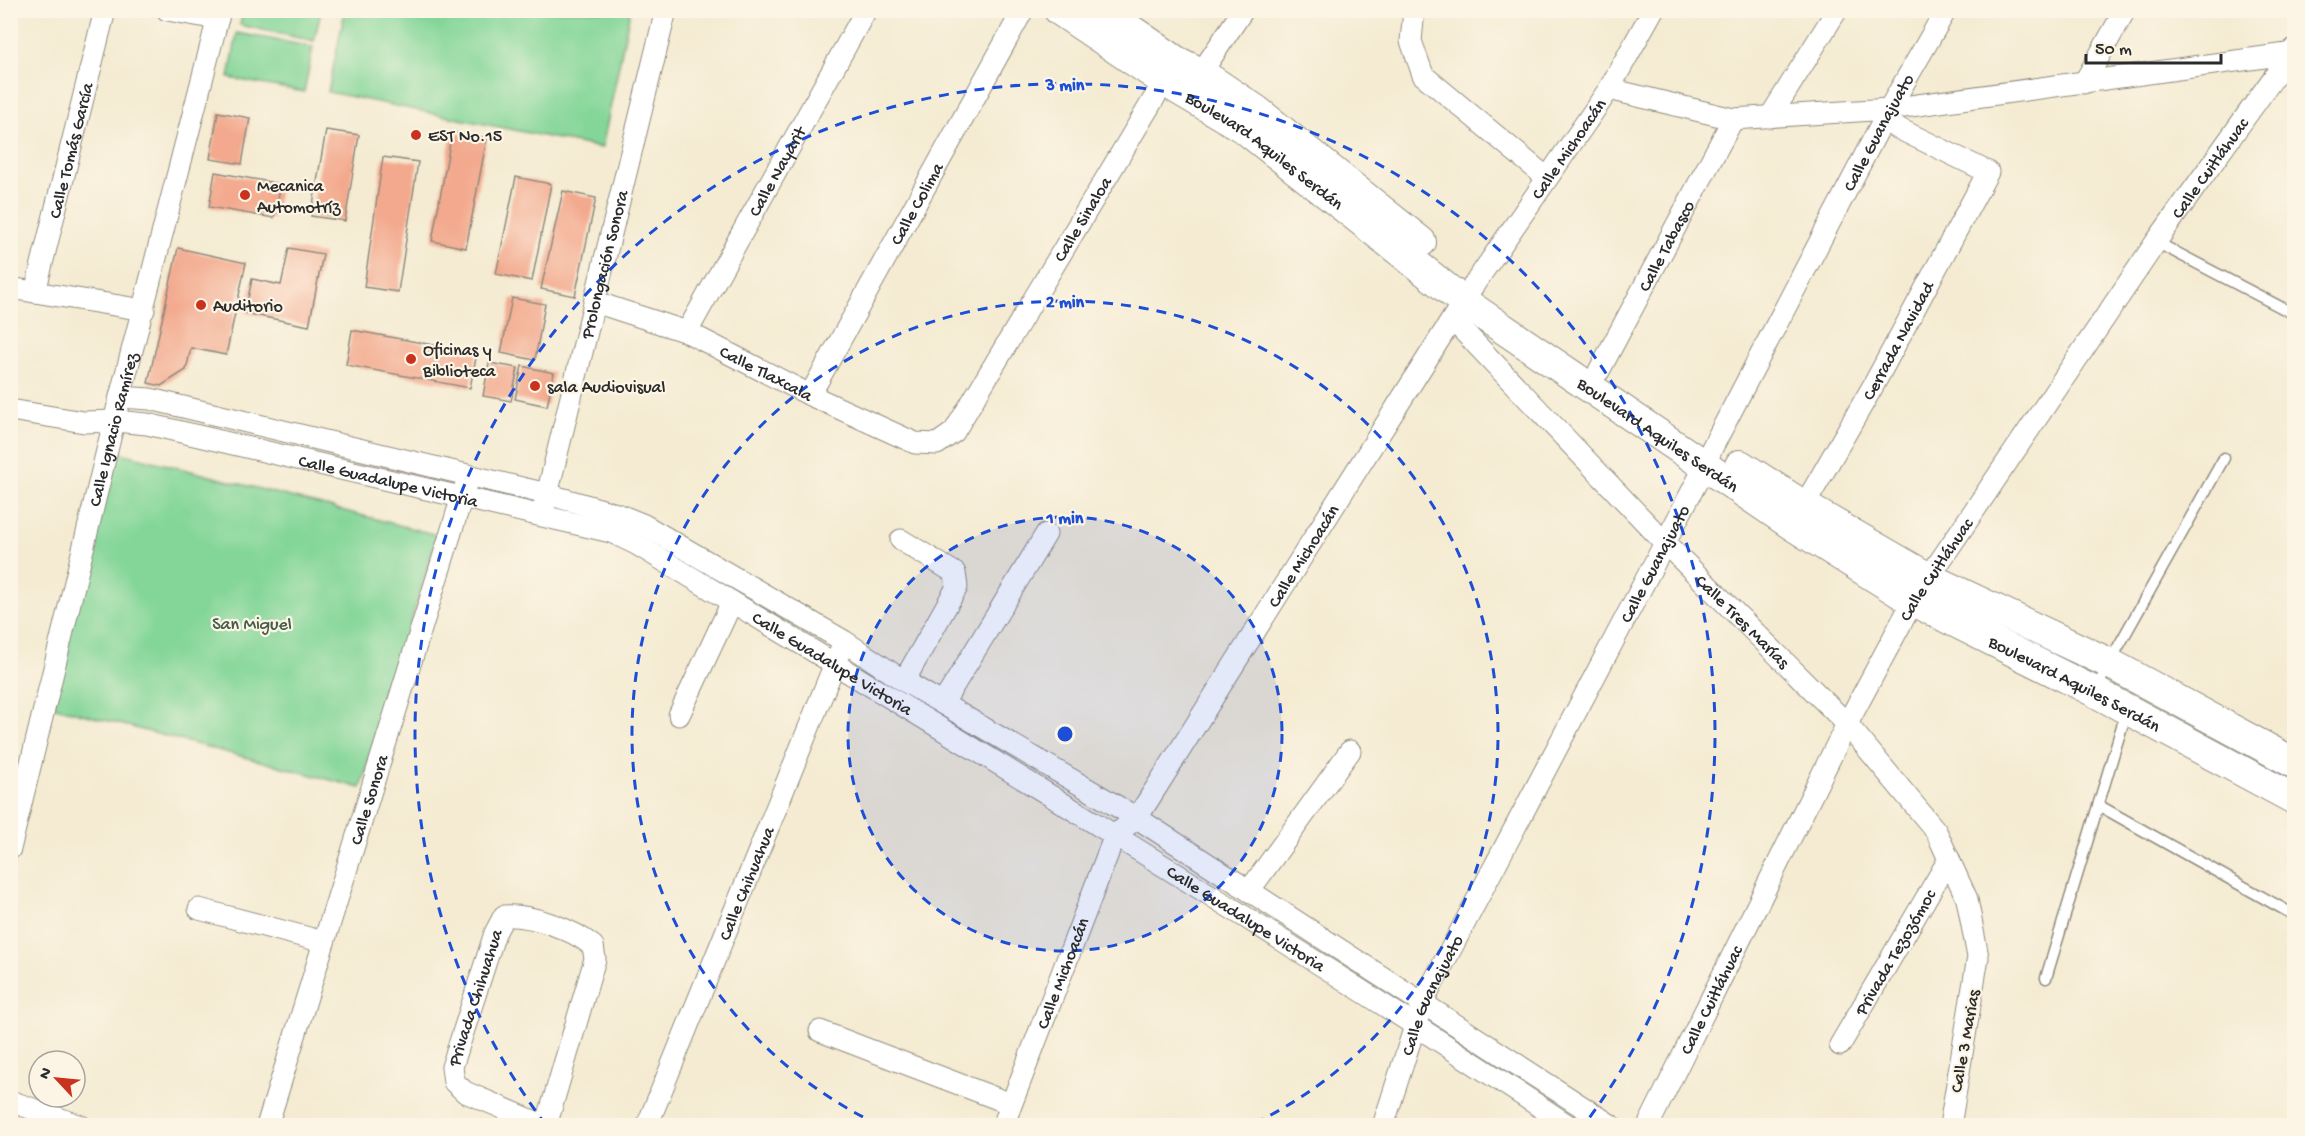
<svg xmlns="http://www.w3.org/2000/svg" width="2305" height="1136" font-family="'Gochi Hand',sans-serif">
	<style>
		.green { fill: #83d698; stroke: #578062; stroke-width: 1.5 }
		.building { fill: #f3a98d }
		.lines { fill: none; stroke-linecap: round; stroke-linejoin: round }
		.lane-casing { stroke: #908b7e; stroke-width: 13 }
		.street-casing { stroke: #908b7e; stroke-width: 23 }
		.secondary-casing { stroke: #908b7e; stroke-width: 32 }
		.lane { stroke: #fff; stroke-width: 10 }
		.street { stroke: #fff; stroke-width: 21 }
		.secondary { stroke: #fff; stroke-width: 30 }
		.ring { fill: none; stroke: #1d4ed8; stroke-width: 3; stroke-dasharray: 10 8 }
		.poi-dot { fill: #c8321e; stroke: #fcf5e5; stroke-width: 2 }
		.labels { text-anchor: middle; stroke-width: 4.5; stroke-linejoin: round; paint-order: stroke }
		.street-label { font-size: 18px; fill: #2b2b2b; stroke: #fcf5e5 }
		.poi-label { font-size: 18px; fill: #2b2b2b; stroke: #fcf5e5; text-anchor: start }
		.park-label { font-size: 18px; fill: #455e4c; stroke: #fcf5e5 }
		.centre { fill: #1d4ed8; stroke: #fcf5e5; stroke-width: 3 }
		.ring-label { font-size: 18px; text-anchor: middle; font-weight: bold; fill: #1d4ed8; stroke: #fcf5e5; stroke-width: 4.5; stroke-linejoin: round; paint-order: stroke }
	</style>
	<rect width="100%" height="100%" fill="#fcf5e5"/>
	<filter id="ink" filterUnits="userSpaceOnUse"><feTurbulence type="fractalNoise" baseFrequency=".0167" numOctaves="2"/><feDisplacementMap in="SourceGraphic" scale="12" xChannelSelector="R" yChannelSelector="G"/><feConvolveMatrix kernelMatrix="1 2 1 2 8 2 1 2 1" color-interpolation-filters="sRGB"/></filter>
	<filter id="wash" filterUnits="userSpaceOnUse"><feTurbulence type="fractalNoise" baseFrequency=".008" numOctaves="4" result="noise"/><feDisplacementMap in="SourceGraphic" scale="24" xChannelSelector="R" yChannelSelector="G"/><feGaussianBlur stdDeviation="1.35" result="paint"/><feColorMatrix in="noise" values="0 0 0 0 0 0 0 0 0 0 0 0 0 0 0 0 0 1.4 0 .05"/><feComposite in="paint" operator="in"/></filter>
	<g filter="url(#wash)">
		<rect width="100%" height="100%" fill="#f4ebd2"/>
		<path class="green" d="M243,11v-1l78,1 -7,30 -74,-16z
			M345,11h285l-28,137 -274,-56z
			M237,33l76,14 -9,45 -75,-14z
			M110,450l327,85 -76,253 -309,-82z"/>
		<g id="blocks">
			<path class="building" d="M218,112l32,6 -8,46 -32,-5z
				M326,130l33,5 -14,86 -34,-5z
				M452,132l35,6 -21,110 -34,-7z
				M383,157l35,5 -20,130 -34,-5z
				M215,172l66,12 -7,34 -65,-11z
				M516,177l35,7 -19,97 -36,-7z
				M563,191l33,7 -21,98 -34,-7z
				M178,248l68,15 -20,92 -35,-7 -5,22 -25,16 -13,-3z
				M289,248l34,6 -14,72 -64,-13 7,-34 29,6z
				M512,298l33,6 -10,56 -34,-7z
				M352,330l125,23 -7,35 -124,-23z
				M489,363l29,5 -7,33 -28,-5z
				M522,366l32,7 -7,33 -32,-7z"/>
		</g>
	</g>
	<g filter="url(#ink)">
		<use href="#blocks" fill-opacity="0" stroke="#908b7e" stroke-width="1.5"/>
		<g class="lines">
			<g class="lane-casing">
				<path id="lane" d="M2156,242l138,72
					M2095,691l22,-42 107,-191
					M2098,805l196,110
					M2046,978l80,-265"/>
			</g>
			<g class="street-casing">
				<g id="street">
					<path d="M167,10l51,9"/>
					<path d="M1414,10l-3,31 12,34 124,103"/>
					<path d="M1201,73l42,-63"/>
					<path d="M2084,83l41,-73"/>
					<path d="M1609,89l124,30 156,-10 405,-56"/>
					<path d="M1770,117l67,-107"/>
					<path d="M10,288l134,22"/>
					<path id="s1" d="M35,292l70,-282"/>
					<path id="s2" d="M595,302l92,30 123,63 105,48 22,1 17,-12 217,-362"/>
					<path id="s3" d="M1453,320l212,223 182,181 89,107 31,68 11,58 -28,169"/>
					<path id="s4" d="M687,332l179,-322"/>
					<path id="s5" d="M1599,371l134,-252"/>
					<path id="s6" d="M810,395l213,-385"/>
					<path d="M120,397l30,2 397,95 70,20 27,11 200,116 60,40 233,137 475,308"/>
					<path id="s7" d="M10,410l74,12 31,-1 32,3 464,108 25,12c314,189 627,379 933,582"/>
					<path id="s8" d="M1804,506l69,-120 115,-214 -105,-51"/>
					<path id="s9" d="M544,507l122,-497"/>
					<path d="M901,540l54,33 2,14 -53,94"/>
					<path d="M943,703l103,-169"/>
					<path d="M679,715l53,-113"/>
					<path id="s10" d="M10,849l110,-452 100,-387"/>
					<path d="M1249,891l101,-140"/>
					<path d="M199,909l125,33"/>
					<path d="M820,1031l191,73"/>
					<path id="s11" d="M1840,1045l109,-186"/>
					<path d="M10,1101l71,25"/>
					<path id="s12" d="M267,1126l199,-642"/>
					<path id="s13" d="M545,1126l-80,-34 -11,-10 -2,-15 43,-134 9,-17c27,-2 68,13 89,30l2,13 -49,167"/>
					<path id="s14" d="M647,1126l193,-475"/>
					<path id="s15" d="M1003,1126l112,-291 22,-17 336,-532 136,-197 44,-79"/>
					<path id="s16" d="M1383,1126l39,-122 243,-461 40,-77 7,-18 177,-339 57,-99"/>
					<path id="s17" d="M1648,1126l199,-402 66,-123 243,-359 138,-193"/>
				</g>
			</g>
			<g class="secondary-casing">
				<g id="secondary">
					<path id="s18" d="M1059,10l105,71 81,48 219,173 328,223 121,76 182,91 199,107"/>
					<path d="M1102,10l74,51 25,12 55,37 165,132"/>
					<path d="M1740,465l64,41 125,72 180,85 185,100"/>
				</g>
			</g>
			<use href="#lane" class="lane"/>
			<use href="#street" class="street"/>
			<use href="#secondary" class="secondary"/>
		</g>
	</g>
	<circle cx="1065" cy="734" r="217" fill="#1d4ed8" fill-opacity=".12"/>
	<g class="ring">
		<circle cx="1065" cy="734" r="217"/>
		<path d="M879 1125A433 433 0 1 1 1251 1125"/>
		<path d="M546 1125A650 650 0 1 1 1584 1125"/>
	</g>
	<g class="poi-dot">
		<circle cx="416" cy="135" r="6"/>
		<circle cx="245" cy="195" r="6"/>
		<circle cx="201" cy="305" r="6"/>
		<circle cx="411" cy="359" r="6"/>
		<circle cx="535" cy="386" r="6"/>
	</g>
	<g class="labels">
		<g class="street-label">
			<text dy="6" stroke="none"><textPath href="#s16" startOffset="1112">Calle Guanajuato</textPath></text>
			<text dy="6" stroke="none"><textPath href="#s15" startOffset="1136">Calle Michoacán</textPath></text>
			<text dy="6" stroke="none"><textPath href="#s18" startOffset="249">Boulevard Aquiles Serdán</textPath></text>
			<text dy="6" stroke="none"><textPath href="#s1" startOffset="146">Calle Tomás García</textPath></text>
			<text dy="6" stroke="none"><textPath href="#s17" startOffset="1113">Calle Cuitláhuac</textPath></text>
			<text dy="6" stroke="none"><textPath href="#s4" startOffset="184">Calle Nayarit</textPath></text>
			<text dy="6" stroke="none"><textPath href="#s6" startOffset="219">Calle Colima</textPath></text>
			<text dy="6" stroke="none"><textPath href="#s2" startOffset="642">Calle Sinaloa</textPath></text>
			<text dy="6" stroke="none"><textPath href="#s5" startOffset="142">Calle Tabasco</textPath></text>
			<text dy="6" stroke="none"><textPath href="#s9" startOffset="250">Prolongación Sonora</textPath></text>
			<text dy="6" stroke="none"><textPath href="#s8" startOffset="190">Cerrada Navidad</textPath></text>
			<text dy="6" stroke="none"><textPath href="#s2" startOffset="186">Calle Tlaxcala</textPath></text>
			<text dy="6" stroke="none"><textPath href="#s10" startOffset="432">Calle Ignacio Ramírez</textPath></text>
			<text dy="6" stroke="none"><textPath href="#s18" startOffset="735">Boulevard Aquiles Serdán</textPath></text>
			<text dy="6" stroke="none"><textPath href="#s7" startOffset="386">Calle Guadalupe Victoria</textPath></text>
			<text dy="6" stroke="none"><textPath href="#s15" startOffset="650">Calle Michoacán</textPath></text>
			<text dy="6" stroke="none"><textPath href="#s16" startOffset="626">Calle Guanajuato</textPath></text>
			<text dy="6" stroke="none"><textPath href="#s17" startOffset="627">Calle Cuitláhuac</textPath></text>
			<text dy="6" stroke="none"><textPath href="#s3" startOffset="418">Calle Tres Marías</textPath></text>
			<text dy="6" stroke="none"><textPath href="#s7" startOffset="872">Calle Guadalupe Victoria</textPath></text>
			<text dy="6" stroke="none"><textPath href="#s18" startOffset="1221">Boulevard Aquiles Serdán</textPath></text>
			<text dy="6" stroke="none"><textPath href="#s12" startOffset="342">Calle Sonora</textPath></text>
			<text dy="6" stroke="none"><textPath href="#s14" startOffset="262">Calle Chihuahua</textPath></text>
			<text dy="6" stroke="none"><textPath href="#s7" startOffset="1358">Calle Guadalupe Victoria</textPath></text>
			<text dy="6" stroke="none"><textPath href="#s11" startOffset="108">Privada Tezozómoc</textPath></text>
			<text dy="6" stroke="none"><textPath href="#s15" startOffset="164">Calle Michoacán</textPath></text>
			<text dy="6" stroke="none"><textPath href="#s16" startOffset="140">Calle Guanajuato</textPath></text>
			<text dy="6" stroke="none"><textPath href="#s13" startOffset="190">Privada Chihuahua</textPath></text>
			<text dy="6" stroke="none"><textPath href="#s17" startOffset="141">Calle Cuitláhuac</textPath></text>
			<text transform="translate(1964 1041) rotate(-80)" y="6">Calle 3 Marias</text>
		</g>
		<g class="poi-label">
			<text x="428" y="141">EST No.15</text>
			<text x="257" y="191">Mecanica<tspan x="257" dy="21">Automotríz</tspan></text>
			<text x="213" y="311">Auditorio</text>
			<text x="423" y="355">Oficinas y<tspan x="423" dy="21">Biblioteca</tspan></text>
			<text x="547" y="392">sala Audiovisual</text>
		</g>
		<g class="park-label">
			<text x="252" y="629">San Miguel</text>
		</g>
	</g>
	<circle cx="1065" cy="734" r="9" class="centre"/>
	<g class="ring-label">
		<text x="1065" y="90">3 min</text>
		<text x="1065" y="307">2 min</text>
		<text x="1065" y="523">1 min</text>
	</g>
	<rect width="2305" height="1136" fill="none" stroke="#fcf5e5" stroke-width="36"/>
	<g transform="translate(57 1079) rotate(296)"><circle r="28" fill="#fcf5e5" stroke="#a8a49b" stroke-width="1.5"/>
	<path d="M0-4.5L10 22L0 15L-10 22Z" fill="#c8321e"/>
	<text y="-9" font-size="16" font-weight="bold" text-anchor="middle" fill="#2b2b2b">N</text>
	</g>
	<path d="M2086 54v9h135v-9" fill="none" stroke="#2b2b2b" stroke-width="3"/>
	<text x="2095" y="54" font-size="18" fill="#2b2b2b" stroke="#fcf5e5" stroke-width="4.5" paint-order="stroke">50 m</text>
</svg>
